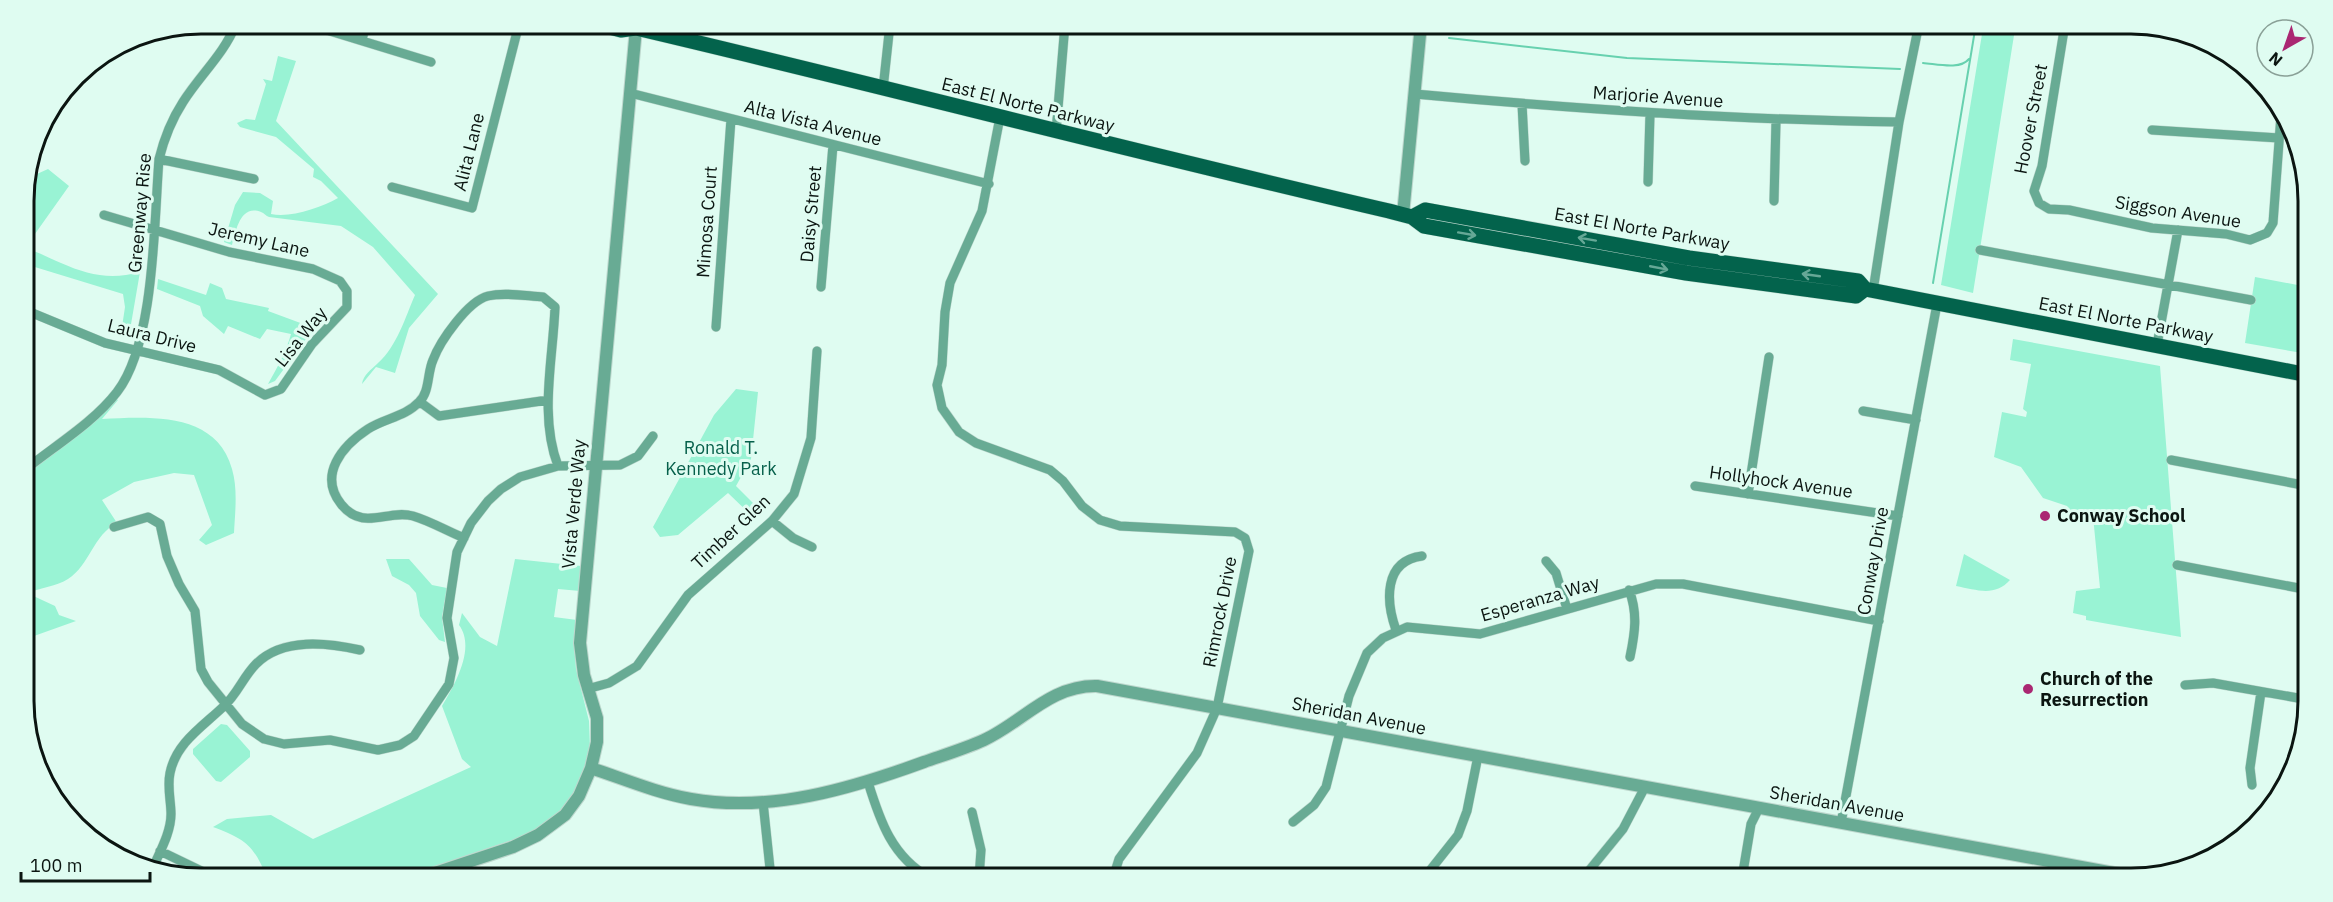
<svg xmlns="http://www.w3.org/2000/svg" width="2333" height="902" font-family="'IBM Plex Sans',sans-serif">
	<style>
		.green { fill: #99f3d4 }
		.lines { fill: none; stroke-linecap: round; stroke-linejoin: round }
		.stream { stroke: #67d1af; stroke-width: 2 }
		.minor-casing { stroke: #bdd7cd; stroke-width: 10 }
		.tertiary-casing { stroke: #bdd7cd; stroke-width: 14 }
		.primary-casing { stroke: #bdd7cd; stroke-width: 16 }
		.minor { stroke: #68ab94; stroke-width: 9 }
		.tertiary { stroke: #68ab94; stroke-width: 12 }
		.primary { stroke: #03634c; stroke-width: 15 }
		.oneway { stroke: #66a896 }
		.poi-dot { fill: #aa2772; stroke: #dffcf1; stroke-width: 2 }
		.labels { text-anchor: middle; stroke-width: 6; stroke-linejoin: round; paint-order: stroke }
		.street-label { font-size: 18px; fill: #0b1511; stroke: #dffcf1 }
		.park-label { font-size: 18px; fill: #06604b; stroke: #dffcf1 }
		.poi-label { font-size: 18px; font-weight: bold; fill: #0b1511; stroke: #dffcf1; text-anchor: start }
		.rim { fill: none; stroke: #0b1511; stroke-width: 3 }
	</style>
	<rect width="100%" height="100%" fill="#dffcf1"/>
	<path class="green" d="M1983,28l32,1 -42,264 -32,-8z
		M278,56l18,5 -20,60 162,173 -29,34 -14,45 -19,-6 -14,17c1,-9 9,-14 16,-21 19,-17 27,-45 37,-68l-42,-48 -32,-21 -72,-9c-3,-1 -5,-4 -8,-5 -21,-8 -25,19 -29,33l-8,-3 11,-37 8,-13 17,1 13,8 -2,13c20,4 49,-6 67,-16l-17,-17 -8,-4 1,-8 -38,-32 -36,-10 -3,-4 9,-4 9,1 11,-36 -3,-5 9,2z
		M30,168l7,6 11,-5 21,17 -44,62 -1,-59z
		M25,249c13,2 23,9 36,14 27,12 50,17 79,9l-10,58 -8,-3 3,-20 -2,-13 -98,-30z
		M2255,277l53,10v67l-63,-11z
		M158,279l48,16 4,-12 12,5 4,11 43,9 -1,3 46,17 -39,53 -7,3c9,-16 18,-32 23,-50l-24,-5 -7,10 -32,-13 -4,8 -21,-18 -3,-10 -43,-17z
		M2013,339l147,27 21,271 -95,-17v-4l-13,-3 3,-22 24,-3 -7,-72 -13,6 -13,-16 -24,-8 -22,-31 -27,-10 8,-45 24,5 1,-5 -4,-3 8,-45 -21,-4z
		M736,389l22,3 -7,67 -15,27 25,25 -7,7 -26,-25 -50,42 -18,2 -7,-10 61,-112z
		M116,399l2,1 -16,19c47,-2 114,-8 130,50 6,20 3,44 2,64l-28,12 -7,-5 13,-15 -18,-50 -20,-2 -40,9 -32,18 15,23c-24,12 -27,42 -49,56 -11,7 -28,9 -41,14l28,13 4,9 17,6 -42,15 -7,-11 -1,-152z
		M1964,554l46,26c-15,17 -33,10 -54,6z
		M386,559h23l23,26 15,3 -5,29 3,25 -6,-2 -19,-24 -4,-23 -7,-8 -17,-9z
		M515,559l66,7 -1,25 -22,-2 -4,28 23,3 -3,24 2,25 13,52 1,27 -7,28 -11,22 -30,32 -142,48h-133c-13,-33 -22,-39 -54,-51l14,-8 44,-4 42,24 158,-72 -9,-8 -20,-53c13,-22 34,-58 17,-81l3,-12 18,24 17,9z
		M221,724l6,1 23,26v6l-29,25 -5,-1 -23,-27v-5z"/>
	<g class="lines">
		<path class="stream" d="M1449,38l178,20 273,11
			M1923,63c14,1 37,7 46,-4
			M1933,283l42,-253"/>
		<g class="minor-casing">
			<path id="minor" d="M307,24l124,38
				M2059,24l132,11
				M2065,24l-23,142 -8,25 5,12 10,6 20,1 83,18 74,6 24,6 17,-7 6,-10 8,-108
				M362,40l4,-16
				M883,89l7,-65
				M630,93l359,91
				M1415,94c161,15 322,26 484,28
				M1522,104l3,57
				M1000,117l-18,94 -32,72 -5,29 -3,53 -5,20 5,23 17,24 17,11 74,27 13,11 19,25 18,14 20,6 115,6 10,6 4,13 -32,157 -20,45 -78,106 -6,19
				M2152,130l127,8
				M1056,132l9,-108
				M159,159l95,20
				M1648,182l2,-68
				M392,187l80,21 47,-184
				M1774,201l2,-80
				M1980,250l271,50
				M821,287l12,-142
				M1873,291l26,-169 20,-98
				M25,310l80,33 114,27 46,25 16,-6 31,-45 35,-37v-16l-7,-10 -27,-12 -84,-17 -125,-37
				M716,327l15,-208
				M2157,345l21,-115
				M420,402l19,14 109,-16
				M1863,411l53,9
				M2171,460l137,26
				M26,469c30,-24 68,-47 91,-77 38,-49 37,-171 42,-233 5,-20 13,-40 24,-57 17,-27 41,-48 53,-78
				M1695,486l203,30
				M1748,494l21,-137
				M772,521l21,17 19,9
				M114,527l34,-10 12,7 7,32 12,28 16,27 6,58 7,13 34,42 22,15 20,5 46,-4 48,10 22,-5 14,-9 35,-52 5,-26 -7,-40 10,-66 14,-29 17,-22 13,-12 19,-12 38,-11 62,-1 18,-9 15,-20
				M464,538c-17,-7 -34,-17 -51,-22 -26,-7 -50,16 -72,-12 -23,-29 1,-58 27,-75 17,-11 37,-12 51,-27 11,-10 8,-29 14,-42 7,-19 35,-59 55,-64 17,-4 38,0 55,1l12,10c-2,53 -16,109 3,159
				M1546,561l10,12 11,36
				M2177,565l132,25
				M1629,590c9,23 6,43 1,67
				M1396,630c-10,-28 -13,-69 26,-74
				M2185,685l28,-2 96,17
				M587,689l22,-6 28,-17 51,-71 84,-74 22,-27 17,-56 6,-87
				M868,782c12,39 24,75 62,96
				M2252,785l-2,-17 11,-76
				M763,802l8,76
				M972,812l9,38 -2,28
				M1293,822l21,-17 12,-18 23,-91 18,-43 16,-15 24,-11 73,7 176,-50h27l196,37
				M1841,823l96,-519
				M160,851l56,27
				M152,870c7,-17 19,-37 19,-56 0,-13 -4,-27 -1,-41 6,-30 32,-46 53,-66 14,-12 20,-30 33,-43 27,-27 72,-21 104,-14
				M1424,878l34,-43 9,-24 11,-55
				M1583,878l40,-49 22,-42
				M1742,878l9,-54 8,-16"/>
		</g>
		<g class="tertiary-casing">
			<path id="tertiary" d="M1403,215l18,-191
				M591,768c33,11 66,25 100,31 79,14 159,-10 233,-37 20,-7 40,-13 60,-22 39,-18 66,-55 113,-54l1044,192
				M420,878l93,-31 25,-12 27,-20 14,-19 12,-28 6,-26v-24l-13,-43 -4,-32 56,-615"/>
		</g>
		<g class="primary-casing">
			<path id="primary" d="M598,24l23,6 15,-2c251,59 502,125 753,183l23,6 12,9 262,47 170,23 9,-7
				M1412,217l13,-7 264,48 169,23 7,8 443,86"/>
		</g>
		<use href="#minor" class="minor"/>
		<use href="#tertiary" class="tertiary"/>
		<use href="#primary" class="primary"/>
	</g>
	<defs><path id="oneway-shaft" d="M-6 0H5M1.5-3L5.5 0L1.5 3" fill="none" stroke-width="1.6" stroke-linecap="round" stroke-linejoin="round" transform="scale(1.5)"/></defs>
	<g class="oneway">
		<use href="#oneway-shaft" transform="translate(1467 234) rotate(10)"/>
		<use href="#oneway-shaft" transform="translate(1587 239) rotate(-170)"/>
		<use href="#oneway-shaft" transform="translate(1659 268) rotate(11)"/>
		<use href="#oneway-shaft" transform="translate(1811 275) rotate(-172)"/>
	</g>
	<g class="poi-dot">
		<circle cx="2045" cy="516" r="6"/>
		<circle cx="2028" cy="689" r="6"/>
	</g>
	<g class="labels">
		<g class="street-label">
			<text transform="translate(1658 97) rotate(4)" y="6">Marjorie Avenue</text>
			<text transform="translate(1028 105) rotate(14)" y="6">East El Norte Parkway</text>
			<text transform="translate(2031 119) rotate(-79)" y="6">Hoover Street</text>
			<text transform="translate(813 123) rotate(14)" y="6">Alta Vista Avenue</text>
			<text transform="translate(469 152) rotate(-76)" y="6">Alita Lane</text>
			<text transform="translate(2178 212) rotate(9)" y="6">Siggson Avenue</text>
			<text transform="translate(140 213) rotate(-85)" y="6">Greenway Rise</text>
			<text transform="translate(811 214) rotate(-85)" y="6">Daisy Street</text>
			<text transform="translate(707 222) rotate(-86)" y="6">Mimosa Court</text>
			<text transform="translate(1642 229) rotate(10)" y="6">East El Norte Parkway</text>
			<text transform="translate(259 240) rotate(13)" y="6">Jeremy Lane</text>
			<text transform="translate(2126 320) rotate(11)" y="6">East El Norte Parkway</text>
			<text transform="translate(152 336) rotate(14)" y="6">Laura Drive</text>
			<text transform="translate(301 337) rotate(-51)" y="6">Lisa Way</text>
			<text transform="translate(1781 482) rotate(8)" y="6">Hollyhock Avenue</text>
			<text transform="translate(574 504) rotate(-85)" y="6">Vista Verde Way</text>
			<text transform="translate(731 532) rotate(-43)" y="6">Timber Glen</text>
			<text transform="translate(1873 561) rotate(-80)" y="6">Conway Drive</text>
			<text transform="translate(1540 599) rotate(-16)" y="6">Esperanza Way</text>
			<text transform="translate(1220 612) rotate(-79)" y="6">Rimrock Drive</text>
			<text transform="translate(1359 716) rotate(11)" y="6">Sheridan Avenue</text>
			<text transform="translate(1837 804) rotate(10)" y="6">Sheridan Avenue</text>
		</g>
		<g class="park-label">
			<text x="721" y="454">Ronald T.<tspan x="721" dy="21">Kennedy Park</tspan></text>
		</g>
		<g class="poi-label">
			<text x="2057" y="522">Conway School</text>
			<text x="2040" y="685">Church of the<tspan x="2040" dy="21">Resurrection</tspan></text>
		</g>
	</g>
	<path d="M0 0H2333V902H0ZM201 34H2131A167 167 0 0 1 2298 201V701A167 167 0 0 1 2131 868H201A167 167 0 0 1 34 701V201A167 167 0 0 1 201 34Z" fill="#dffcf1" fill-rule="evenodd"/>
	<path class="rim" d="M201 34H2131A167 167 0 0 1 2298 201V701A167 167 0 0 1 2131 868H201A167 167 0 0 1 34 701V201A167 167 0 0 1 201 34Z"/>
	<g transform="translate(2285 48) rotate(220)"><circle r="28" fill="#dffcf1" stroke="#8aa097" stroke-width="1.5"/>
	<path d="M0-4.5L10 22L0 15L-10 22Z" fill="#aa2772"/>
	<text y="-9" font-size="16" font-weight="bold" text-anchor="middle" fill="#0b1511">N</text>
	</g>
	<path d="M21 872v9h129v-9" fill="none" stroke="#0b1511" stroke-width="3"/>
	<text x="30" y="872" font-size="18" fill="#0b1511" stroke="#dffcf1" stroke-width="4.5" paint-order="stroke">100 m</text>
</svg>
